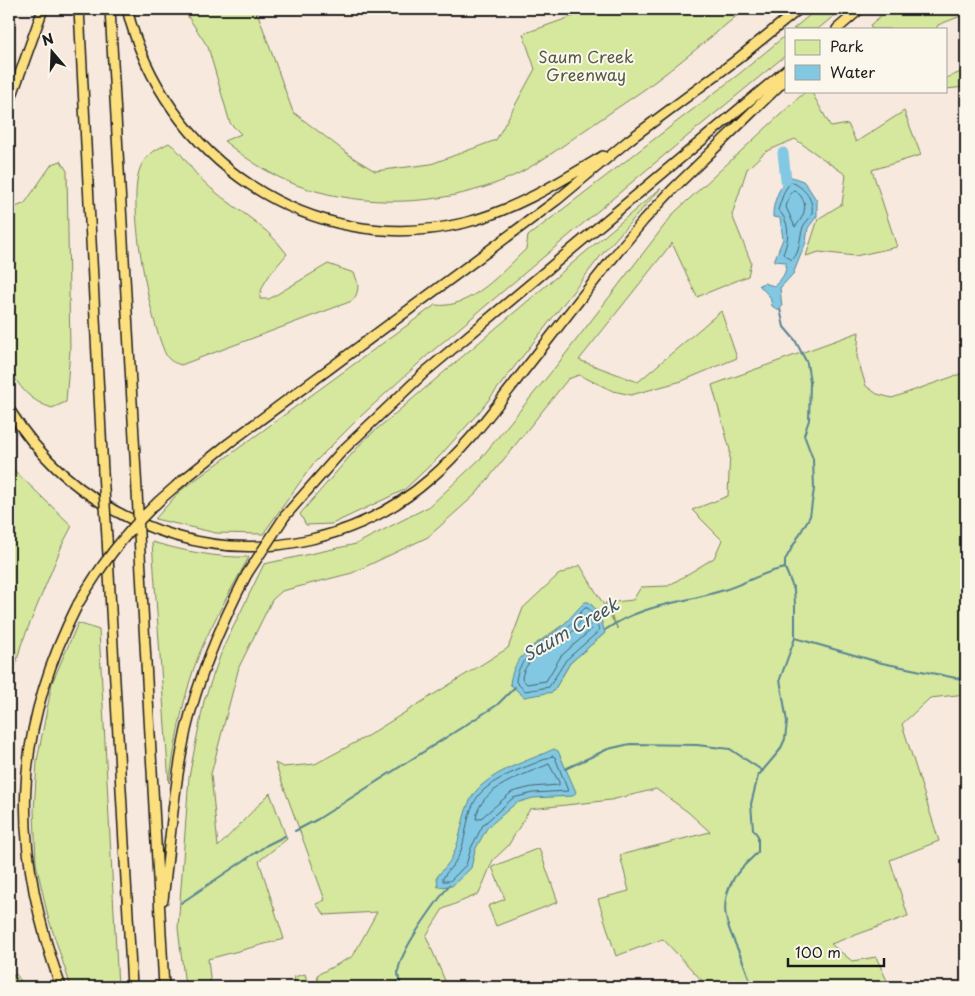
<svg xmlns="http://www.w3.org/2000/svg" width="975" height="996" font-family="'Playpen Sans',sans-serif">
	<style>
		.green { fill: #d5e89d; stroke: #78825c; fill-rule: evenodd }
		.water { fill: #82c8e3; stroke: #598393 }
		.lines { fill: none; stroke-linecap: round; stroke-linejoin: round }
		.shore { stroke: #45616c; stroke-width: 1 }
		.stream { stroke: #598393; stroke-width: 2 }
		.river { stroke: #82c8e3; stroke-width: 11 }
		.highway-casing { stroke: #1c1c1c; stroke-width: 12 }
		.highway { stroke: #fce080; stroke-width: 9 }
		.highway-bridge-casing { stroke: #1c1c1c; stroke-width: 12; stroke-linecap: butt }
		.highway-bridge { stroke: #fce080; stroke-width: 9 }
		.labels { text-anchor: middle; stroke-width: 4; stroke-linejoin: round; paint-order: stroke }
		.park-label { font-size: 16px; fill: #545943; stroke: #fbf7ec }
		.water-label { font-size: 18px; font-style: italic; fill: #405862; stroke: #fbf7ec }
	</style>
	<rect width="100%" height="100%" fill="#f8e9df"/>
	<filter id="ink" filterUnits="userSpaceOnUse"><feTurbulence type="fractalNoise" baseFrequency=".02" numOctaves="2"/><feDisplacementMap in="SourceGraphic" scale="10" xChannelSelector="R" yChannelSelector="G"/><feConvolveMatrix kernelMatrix="1 2 1 2 8 2 1 2 1" color-interpolation-filters="sRGB"/></filter>
	<g filter="url(#ink)">
		<path class="green" d="M183,9h73l37,103 59,45 23,14 56,-7 65,-24 39,-71 -12,-35 70,-25h152c-33,27 -66,55 -100,80 -20,14 -40,27 -60,41 -24,17 -49,36 -76,48 -59,26 -132,30 -193,13 -34,-8 -66,-29 -92,-50l17,-7 -11,-11 -22,-76z
			M817,9h25l-24,20h-25z
			M889,9h77v5l-28,11 -2,4h-64l-2,-4z
			M786,35v20l-142,117 -214,181 -69,63 -48,48 -50,70 -47,-1 -61,-14 25,-28 255,-186c35,5 68,-34 91,-56l2,-13 211,-162z
			M966,70v17l-20,2v-11z
			M806,91h5l20,36 17,-3 8,18 48,-31 17,44 -49,15 25,77 -42,9 -36,-4 -13,4 12,-37 24,-15 4,-29 -51,-36 -30,13 -18,17 -15,46 19,47 -3,14 -51,21 -25,-54 -93,117 59,22 83,-71 16,47 -55,23 -51,14 -18,-4 -34,-16 -11,4 -92,115 -48,43 -76,36 -70,18 -10,9 -33,67 -28,107 7,73 52,-54 17,46 -28,22 25,78 -76,20 3,28h-26l-7,-59 11,-151 15,-76 19,-53 41,-84 92,-20 74,-38 51,-48 76,-93 117,-152z
			M169,143c13,9 20,24 31,35 27,28 64,43 87,76 -9,11 -28,30 -27,45h9l59,-35 26,9c5,11 6,19 -2,28l-171,64c-6,-2 -12,-4 -15,-10 -16,-33 -42,-160 -24,-191 6,-11 17,-16 27,-21z
			M61,161l6,10 3,179 -4,52 -14,6c-22,-7 -34,-21 -43,-42v-156l16,-7 27,-39z
			M661,188l-58,65 -123,158 -41,46 -35,33 -72,34 -26,1 -6,-11 64,-74z
			M859,332l-2,25 9,29 11,8 15,4 74,-26v322l-36,4 -28,26 37,117 -49,19 18,56 -77,28 21,17 24,-4 14,30h-182l-45,-48 -47,17 -18,-57 31,-8 -9,-36 90,-23 -22,-20 -32,-23 -45,11 -81,9 -22,37 -15,14 -14,34 -36,15 -17,27 20,47 -9,4h-118l-2,-12 36,-19 24,-44 -52,3 -9,-11 9,-4 -50,-137 8,4 32,-3 49,-26 144,-90 15,-40 35,-33 22,-10 38,64 -13,-26 28,-3 8,-13 27,-1 46,-28 8,-18 -30,-30 36,-14 2,-46 -18,-65zM564,624l41,9 -35,30 -17,29 -26,-42z
			M9,454l5,16 58,56 -9,17 -42,102 -12,46v-13l4,-17 -4,-2z
			M152,542c32,9 64,16 97,15 -17,31 -35,62 -49,95 -17,42 -24,87 -31,131z
			M78,623l21,7 19,357h-47l-23,-70 -12,-54 -2,-52 3,-50 15,-78z
			M539,848l19,54 -62,24 -8,-20 17,-7 -13,-32z
			M16,974l9,13h-16v-8z
			M305,974l4,13h-13l-2,-10z"/>
		<path class="water" d="M789,176l14,5 5,6 9,14v15l-9,12 -2,14 -13,32 -13,14 2,19 -4,3 -6,-4 -2,-9 -11,-12 5,-2 10,3c8,-7 13,-13 12,-24l-12,-1 9,-22 -3,-21 -7,-1c-1,-14 7,-31 16,-41z
			M585,602h4l10,11 6,20 -35,30 -17,29 -29,5 -14,-13c4,-34 31,-39 53,-59 8,-7 14,-16 22,-23z
			M554,749l4,2 18,41 -3,4 -40,2 -17,5 -29,25 -12,22 -4,18 -19,18 -14,1 -1,-10c5,-7 13,-14 16,-22 11,-23 8,-52 29,-70 19,-17 49,-25 72,-36z"/>
		<g class="lines">
			<path class="shore" d="M791,182c12,4 23,17 21,31 -1,5 -7,9 -9,14 -4,11 -2,25 -11,33l-9,-6c6,-14 8,-32 -5,-44l6,-18z
				M794,190c16,10 12,25 1,37l-9,-20 4,-13z
				M585,608h3l7,8 4,15 -33,29 -17,27 -24,4 -9,-9c1,-27 32,-38 50,-53 7,-6 12,-15 19,-21z
				M584,617l5,2 3,10 -31,27 -15,25 -19,3 -5,-5c1,-23 36,-33 50,-47 5,-4 8,-10 12,-15z
				M552,756l3,1 13,34 -35,2 -20,5 -30,27 -12,23 -5,17 -16,16h-7v-3c4,-7 10,-12 14,-19 12,-20 6,-53 29,-71 18,-15 45,-22 66,-32z
				M549,764l10,18v3l-27,2 -20,5 -32,27h-4c3,-32 49,-44 73,-55z"/>
			<path class="stream" d="M605,630c39,-27 76,-26 119,-40 20,-6 41,-19 61,-22
				M795,638l87,25 84,17
				M565,769l43,-20 22,-5 67,1 33,4 33,22
				M295,831l23,-12 179,-114 18,-18
				M181,903l86,-58 18,-9
				M402,987c-2,-4 -4,-10 -4,-15 3,-24 37,-67 51,-87
				M751,987c-7,-41 -42,-67 -17,-109 6,-10 16,-18 24,-26v-16l-5,-7 -2,-25 7,-28 22,-26 5,-11 2,-17 -7,-43 15,-41v-34l-1,-14 -9,-22v-8l25,-44 4,-27 -1,-30 -9,-24 5,-15 1,-38 -3,-19 -12,-23 -11,-13 -4,-18"/>
			<path class="river" d="M783,153l3,27"/>
			<g class="highway-casing">
				<path id="highway" d="M79,9l24,463
					M110,9l27,482
					M127,9c37,149 183,251 337,214 51,-13 94,-40 139,-67
					M837,29l23,-20
					M9,104l34,-95
					M9,409c39,63 96,106 167,127 87,26 187,2 255,-58 36,-31 63,-69 92,-106 40,-51 79,-102 121,-152l28,-30 114,-111
					M177,485l52,-42 328,-243 72,-60 106,-79 64,-52
					M285,516l57,-65 83,-79 361,-302
					M107,538l25,449
					M140,554l24,433
					M163,900c7,-57 11,-115 23,-170 13,-56 35,-106 61,-156
					M61,987c-50,-138 -50,-251 17,-383"/>
			</g>
			<use href="#highway" class="highway"/>
			<g class="highway-bridge-casing">
				<path id="highway-bridge" d="M103,472l4,66
					M137,491l3,63
					M247,574l38,-58
					M78,604c26,-45 58,-85 99,-119"/>
			</g>
			<use href="#highway-bridge" class="highway-bridge"/>
		</g>
	</g>
	<g class="labels">
		<g class="park-label">
			<text x="586" y="63">Saum Creek<tspan x="586" dy="18">Greenway</tspan></text>
		</g>
		<g class="water-label">
			<text transform="translate(571 630) rotate(-30)" y="6">Saum Creek</text>
		</g>
	</g>
	<rect width="975" height="996" fill="none" stroke="#fbf7ec" stroke-width="30"/>
	<rect x="15" y="15" width="945" height="966" fill="none" stroke="#1c1c1c" stroke-width="2" filter="url(#ink)"/>
	<rect x="785" y="28" width="162" height="65" fill="#fbf7ec" stroke="#a29f99"/>
	<rect x="795" y="40" width="25" height="15" fill="#d5e89d" stroke="#a29f99"/>
	<text x="830" y="52" font-size="15" fill="#1c1c1c">Park</text>
	<rect x="795" y="65" width="25" height="15" fill="#82c8e3" stroke="#a29f99"/>
	<text x="830" y="78" font-size="15" fill="#1c1c1c">Water</text>
	<g transform="translate(52 52) rotate(341)" stroke="#fbf7ec" stroke-width="4" paint-order="stroke">
	<path d="M0-4L9 19L0 12L-9 19Z" fill="#1c1c1c"/>
	<text y="-8" font-size="14" font-weight="bold" text-anchor="middle" fill="#1c1c1c">N</text>
	</g>
	<path d="M788 958v8h96v-8" fill="none" stroke="#1c1c1c" stroke-width="2.5"/>
	<text x="795" y="958" font-size="15" fill="#1c1c1c" stroke="#fbf7ec" stroke-width="4" paint-order="stroke">100 m</text>
</svg>
